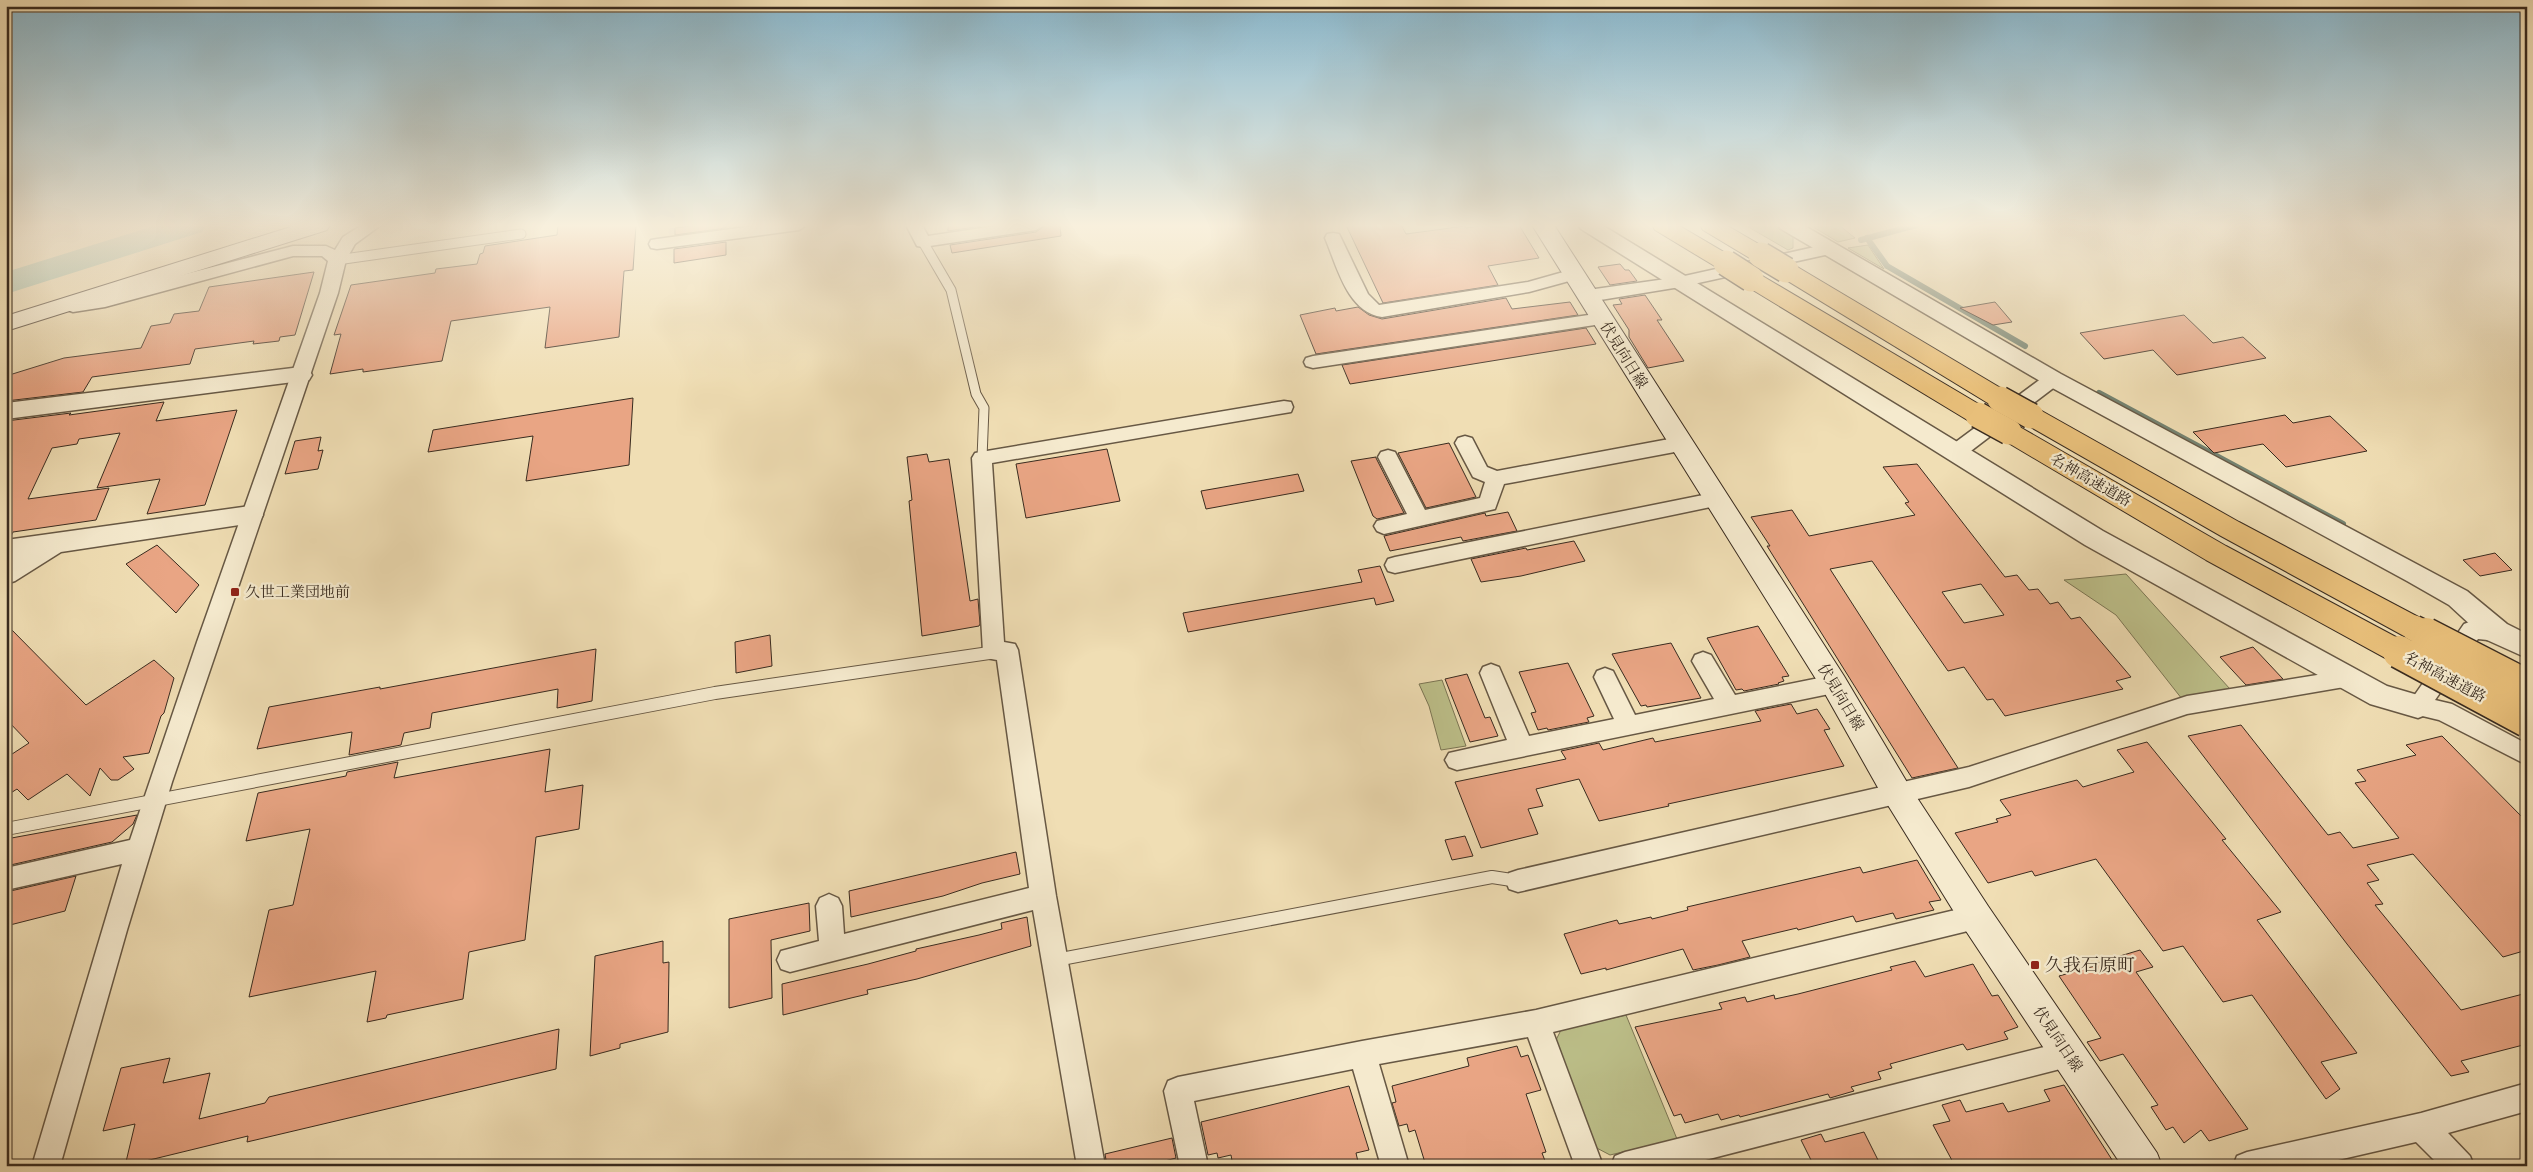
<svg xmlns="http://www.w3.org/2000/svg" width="2533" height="1172" font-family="'Sorts Mill Goudy','Noto Serif JP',serif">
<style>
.green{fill:#bdc08a;stroke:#7b7654}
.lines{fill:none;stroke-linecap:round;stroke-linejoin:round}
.stream{stroke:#748371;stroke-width:6}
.river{fill:#9bbda8;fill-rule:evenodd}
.building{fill:#e9a584;stroke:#392b1f;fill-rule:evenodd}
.service-far1-casing{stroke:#675844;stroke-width:11}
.service-casing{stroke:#675844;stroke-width:14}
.minor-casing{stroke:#675844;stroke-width:3}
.tertiary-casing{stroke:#675844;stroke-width:3}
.secondary-casing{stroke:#392b1f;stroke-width:2}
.motorway-casing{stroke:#392b1f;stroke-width:2}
.service-far1{stroke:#f5eace;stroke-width:9}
.service{stroke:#f5eace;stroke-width:12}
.minor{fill:#f5eace;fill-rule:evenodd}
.tertiary{fill:#f5eace;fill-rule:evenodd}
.secondary{fill:#f5eace;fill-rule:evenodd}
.motorway{fill:#e8bf7a;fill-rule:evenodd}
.motorway-bridge-far1-casing{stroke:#392b1f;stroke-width:28;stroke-linecap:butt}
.motorway-bridge-casing{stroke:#392b1f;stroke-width:35;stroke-linecap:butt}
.motorway-bridge-far1{stroke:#e8bf7a;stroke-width:25}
.motorway-bridge{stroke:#e8bf7a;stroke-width:32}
.poi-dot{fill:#8f2418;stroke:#f5eace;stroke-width:2}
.labels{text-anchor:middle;stroke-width:4.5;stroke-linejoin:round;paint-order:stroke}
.street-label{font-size:15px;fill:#392b1f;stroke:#f5eace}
.poi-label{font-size:15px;fill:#392b1f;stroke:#f5eace;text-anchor:start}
.near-poi-label{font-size:18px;fill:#392b1f;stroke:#f5eace;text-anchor:start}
</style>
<rect width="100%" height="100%" fill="#f0deb4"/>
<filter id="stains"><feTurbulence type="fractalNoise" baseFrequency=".004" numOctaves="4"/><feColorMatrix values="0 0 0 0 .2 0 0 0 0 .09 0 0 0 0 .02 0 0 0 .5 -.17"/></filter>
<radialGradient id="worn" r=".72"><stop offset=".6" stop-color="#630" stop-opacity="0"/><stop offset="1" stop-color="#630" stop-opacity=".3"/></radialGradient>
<!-- green -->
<g class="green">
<path d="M1745,225H1775L1793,236V248L1788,250Z"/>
<path d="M1810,225H1839L1855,238L1838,242Z"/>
<path d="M1868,245L1884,269L1848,248Z"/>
<path d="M2126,574L2230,689L2182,699L2116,615L2064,580Z"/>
<path d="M1442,680L1466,746L1441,750L1429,706L1419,684Z"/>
<path d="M1626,1015L1677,1139L1610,1155L1593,1146L1554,1044L1561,1030Z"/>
</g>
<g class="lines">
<!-- stream -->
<g class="stream">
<path d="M1867,238L1887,266L2025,346"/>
<path d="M1861,240L1916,225"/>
<path d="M2099,393L2343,524"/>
</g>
<!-- river -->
<path class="river" d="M157,225H207L202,232L6,294V272Z"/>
</g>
<!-- building -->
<g class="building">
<path d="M558,225H636L633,270L624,271L619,337L545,348L550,307L451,321L442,361L363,372V369L330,374L341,334L334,335L351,285L435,273L436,269L477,264L480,254L483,253L485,246L557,235Z"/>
<path d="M699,225H726V228L675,235V228Z"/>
<path d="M948,225H989L948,231Z"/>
<path d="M1046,225H1060L1061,236L952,253L950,245L1036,232Z"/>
<path d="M1346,225H1401L1406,234L1465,226L1466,228L1488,225H1519L1539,258L1488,266L1498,285L1383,303Z"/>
<path d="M726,242V255L674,263V249Z"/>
<path d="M1620,264L1625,270H1629L1637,281L1610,285L1598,267Z"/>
<path d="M314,272L295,335L280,337L279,341L253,344L254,341L195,349L190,364L92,377L83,392L6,401V376L64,358L141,348L151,326L170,323L174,314L199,311L209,287Z"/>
<path d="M1645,295L1662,320H1657L1684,361L1648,368L1629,337V330L1613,305L1622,304L1619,299Z"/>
<path d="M1506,298L1512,309L1570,302L1578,315L1316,354L1300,315L1335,308L1336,311L1358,307L1369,315L1382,319Z"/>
<path d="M1995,302L2012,322L1993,325L1960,308Z"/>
<path d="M2184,315L2213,343L2243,337L2266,358L2177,375L2153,350L2104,359L2080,333Z"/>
<path d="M1586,328L1596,344L1350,384L1342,365Z"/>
<path d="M633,398L629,465L526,481L533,436L428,452L433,430Z"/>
<path d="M164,402L156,421L237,410L205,505L147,514L160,479L97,488L120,433L79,439L77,444L52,448L28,499L109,488L96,520L13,532L10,538H6V421L71,413L69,415Z"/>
<path d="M2285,415L2293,423L2330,416L2367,451L2286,467L2263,444L2214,453L2193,432Z"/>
<path d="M321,437L318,451L323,450L318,469L285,474L295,441Z"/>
<path d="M1449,443L1476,497L1426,508L1398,453Z"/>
<path d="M1107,449L1120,501L1026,518L1016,464Z"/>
<path d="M927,454L929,462L949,459L970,601L978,599L980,624L979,626L922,636L909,501L912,500L907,457Z"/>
<path d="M1376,457V458L1404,513L1377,519L1373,516L1351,461Z"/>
<path d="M1917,464L2005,577L2017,575L2029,590L2038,589L2050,604L2058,602L2071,619L2080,617L2131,677L2116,681L2123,689L2005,716L1993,699L1987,700L1964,667L1948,671L1872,561L1830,569L1958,768L1912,778L1767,546H1770L1751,517L1792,510L1809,536L1915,515L1905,503L1909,502L1883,467ZM1981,584L2004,615L1964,623L1942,592Z"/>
<path d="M1298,474L1304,491L1206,509L1201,491Z"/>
<path d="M1508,512L1517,531L1463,541L1461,537L1390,551L1384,536L1485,513L1486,516Z"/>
<path d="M1574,541L1585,561L1521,576L1481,582L1471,559L1526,548L1527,550Z"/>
<path d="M157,545L199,585L176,613L126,564Z"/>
<path d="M2495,553L2512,570L2480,576L2463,560Z"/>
<path d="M1380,566L1394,601L1376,605L1374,598L1188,632L1183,613L1362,582L1358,570Z"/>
<path d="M6,624L86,705L154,660L174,678L164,713L161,716L149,753L123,757L134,769L118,780H111L100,768L90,796L67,774L28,800L17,789L6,796V758L29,743L6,719Z"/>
<path d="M1758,626L1789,676L1782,677L1784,681L1778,683L1779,684L1744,691L1742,689L1736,690L1707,638Z"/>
<path d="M770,635L772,666L736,673L735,642Z"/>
<path d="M1671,643L1701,698L1647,707L1646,705L1641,706L1612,654Z"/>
<path d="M2253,647L2283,679L2246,685L2220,657Z"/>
<path d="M596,649L592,701L557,708L558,689L432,713L430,728L404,733L401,745L349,755L352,732L257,749L269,707L380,687V689Z"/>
<path d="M1568,663L1594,716L1587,718L1589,722L1548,730L1547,728L1538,730L1531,713L1536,712L1519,672Z"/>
<path d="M1467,674L1485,718L1490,717L1498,736L1470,742L1445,679Z"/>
<path d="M1791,704L1797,714L1817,709L1830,729L1824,730L1844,766L1668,804L1669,806L1599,821L1579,779L1536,789L1543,806L1528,809L1538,834L1481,848L1455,782L1566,759L1561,751L1599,743L1603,750L1653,738L1655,742L1761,721L1755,711Z"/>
<path d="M2241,725L2328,835L2340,832L2353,848L2399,838L2355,783L2366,781L2357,770L2416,755L2406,745L2442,736L2527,822V950L2503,957L2413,854L2367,865L2379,880L2367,883L2383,904L2375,905L2461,1010L2527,993V1044L2461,1061L2469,1072L2451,1076L2347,944L2188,736Z"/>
<path d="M2147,742L2226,839L2222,840L2281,912L2257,920L2357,1053L2321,1062L2340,1089L2326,1099L2252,995L2223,1002L2183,946L2163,951L2096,859L2035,876L2032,871L1988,883L1955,833L1998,822L1996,819L2011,815L2000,800L2077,780L2083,787L2134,772L2117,750Z"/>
<path d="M550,749L545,792L583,785L579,829L536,837L525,940L469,952L463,999L387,1015L386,1018L367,1022L376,971L249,997L269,910L293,905L310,829L246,841L258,793L346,776L347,772L398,762L394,778Z"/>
<path d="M137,815L133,824L112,842L6,866V839Z"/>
<path d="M1465,836L1473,856L1452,860L1445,840Z"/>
<path d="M1016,852L1020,874L982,883L943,896L851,917L849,891Z"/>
<path d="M1917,860L1941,900L1929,902L1934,910L1896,919L1893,913L1856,922L1853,916L1798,930L1797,928L1742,941L1750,957L1718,965L1693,970L1683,949L1606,970V968L1581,974L1564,934L1617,920L1619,924L1651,917L1652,919L1688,910L1687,907L1860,867L1863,873Z"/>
<path d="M76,876L65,911L6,926V892Z"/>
<path d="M809,903L810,931L771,940L772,998L729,1008V919Z"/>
<path d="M1027,917L1031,946L917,979L867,990L868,994L851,998L783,1015L782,984L868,964L916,951V949L979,935L1002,929L1001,923Z"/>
<path d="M663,941V963L669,962L668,1032L620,1044V1048L590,1056L595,956Z"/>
<path d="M2140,950L2153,967L2136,972L2248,1129L2209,1141L2201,1130L2184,1143L2173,1127L2166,1130L2151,1107L2158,1105L2123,1054L2100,1061L2087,1042L2101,1038L2059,976L2098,965L2097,963Z"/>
<path d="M1915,961L1925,977L1973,964L1992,996L1998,995L2018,1027L2004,1032L2008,1039L1967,1050L1963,1044L1890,1064L1892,1068L1878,1072L1881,1079L1851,1087L1854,1091L1830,1098L1828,1094L1740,1117L1739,1115L1721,1120L1718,1114L1685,1123L1681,1114L1674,1116L1635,1027L1722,1009L1719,1003L1745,997L1747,1002L1774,995L1775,999L1798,994L1892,970L1890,967Z"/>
<path d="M559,1029L556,1069L247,1142L248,1136L125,1166L135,1124L103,1131L121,1068L170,1058L163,1083L210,1073L199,1119L265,1103L269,1097Z"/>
<path d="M1517,1046L1521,1057L1528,1055L1541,1090L1526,1094L1546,1152L1542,1153L1547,1166H1426L1415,1130L1409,1132L1407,1124L1399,1126L1392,1103L1396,1102L1392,1086L1469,1066L1467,1058Z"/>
<path d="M2064,1085L2116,1166H1955L1933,1125L1950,1121L1942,1105L1960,1100L1966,1112L2003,1103L2008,1112L2050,1101L2044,1090Z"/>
<path d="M1349,1086L1369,1150L1356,1153L1359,1166H1233L1231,1155L1218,1158L1217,1153L1208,1155L1201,1122Z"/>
<path d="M1864,1132L1881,1166H1814L1801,1140L1821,1134L1825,1142Z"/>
<path d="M1172,1138L1176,1158L1161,1162V1166H1107L1105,1154Z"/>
</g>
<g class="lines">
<!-- service-far1 casing -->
<g class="service-far1-casing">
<g id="service-far1">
<path d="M923,242L951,290L976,394L984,408L982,458"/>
<path d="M337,260L521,234"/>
</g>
</g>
<!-- service casing -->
<g class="service-casing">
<g id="service">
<path d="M6,829L715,693L996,652"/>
<path d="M1056,960L1492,877L1518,881"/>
</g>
</g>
<!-- minor casing -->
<g class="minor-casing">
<g id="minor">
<path d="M362,225H381L355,244L346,260L338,293L172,782L127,930L60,1166H32L122,864L6,890V868L130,840L197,642L320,293L328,261L322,256H293L105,307L73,312L67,310L64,306L67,302L105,295L293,246H326L335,250L343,237Z"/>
<path d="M761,225H807L799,230L657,249L651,248L649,244L651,240L657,239Z"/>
<path d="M906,225H922L928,236L1002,225H1044L1036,230L923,247L917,246Z"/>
<path d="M1333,233L1339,234L1341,238L1368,294L1379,305L1528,282L1574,269L1580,270L1583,274L1580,278L1529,292L1382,317C1347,312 1337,266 1325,238L1327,234Z"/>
<path d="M1828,244L1834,245L1836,249L1834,253L1680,287L1588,302L1582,300L1579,296L1582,292L1588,290L1680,277Z"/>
<path d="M1602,313L1608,315L1611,319L1608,323L1313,368L1306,366L1304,362L1306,358L1313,356Z"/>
<path d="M2053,373L2060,375L2062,379L2060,383L1963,457L1956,459L1949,457L1946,452L1949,447L2046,375Z"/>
<path d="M1284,401L1291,402L1293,407L1291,412L992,463L1004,642L1015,644L1018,650L1056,896L1105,1166H1077L1033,910L790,972L781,969L777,960L781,951L819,941L816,906L820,898L829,894L838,898L842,906L844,934L1029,888L997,660L986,658L983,652L972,458L975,453Z"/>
<path d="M1465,436L1472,438L1487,467L1497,471L1680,437L1687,439L1690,444L1687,449L1680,451L1504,484L1495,509L1384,534L1377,531L1374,526L1377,521L1407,514L1378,457L1381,452L1388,450L1395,452L1425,510L1480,498L1485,482L1473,477L1455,443L1458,438Z"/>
<path d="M1718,492L1725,494L1728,499L1725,504L1395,573L1388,571L1385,565L1388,559L1395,557Z"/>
<path d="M2472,621L2505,626L2508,632L2505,638L2497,641L2478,639L2435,700L2452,704L2527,744V765L2439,720L2410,713L2407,706L2464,624Z"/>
<path d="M1703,652L1711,655L1735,695L1834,675L1842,678L1845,684L1842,690L1834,693L1457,770L1449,767L1445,760L1449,753L1507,740L1480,673L1483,667L1491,664L1499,667L1529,736L1614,719L1594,677L1597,671L1605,668L1613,671L1635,715L1714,699L1692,661L1695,655Z"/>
<path d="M2348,670L2356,673L2359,679L2356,685L2187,714L1969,787L1518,892L1509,889L1506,881L1509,873L1518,870L1969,767L2187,696Z"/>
<path d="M1976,905L1985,909L1989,917L1985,925L1976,929L1553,1032L1603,1166H1575L1528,1037L1379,1064L1409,1166H1381L1353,1069L1194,1101L1208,1166H1180L1164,1091L1168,1081L1178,1077L1362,1041L1536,1010Z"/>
<path d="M2068,1041L2078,1045L2082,1054L2078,1063L2068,1067L1682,1166H1611L1615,1156L1625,1152Z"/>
<path d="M2527,1083V1111L2448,1133L2470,1156L2474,1166H2440L2416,1142L2312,1166H2233L2237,1156L2247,1152L2421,1113Z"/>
</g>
</g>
<!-- tertiary casing -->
<g class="tertiary-casing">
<g id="tertiary">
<path d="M1578,225H1602L2103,531L2387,686L2428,698L2432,706L2428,714L2418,718L2370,704L2085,545L1581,229Z"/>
<path d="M1778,225H1803L2061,374L2467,591L2507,624L2527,634V658L2487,640L2449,605L2407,581L2045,384L1781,229Z"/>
<path d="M301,367L309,370L312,375L309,380L6,419V403Z"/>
<path d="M250,506L259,508L263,515L259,522L61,552L15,581L6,584V561L11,559L6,560V540Z"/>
</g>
</g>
<!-- secondary casing -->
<g class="secondary-casing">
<g id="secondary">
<path d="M297,225H330L327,230L6,331V316Z"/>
<path d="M1532,225H1554L1844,676L1908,784L1988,906L2157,1153L2162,1166H2122L1964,928L1886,802L1824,692Z"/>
</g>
</g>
<!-- motorway casing -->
<g class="motorway-casing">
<g id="motorway">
<path d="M1652,225H1678L1734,258L1737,263L1734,268L1726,270L1718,268L1655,230Z"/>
<path d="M1700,225H1726L1769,250L1772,255L1769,260L1761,262L1753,260L1703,230Z"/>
<path d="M1786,263L1794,265L2009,393L2012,399L2009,405L2000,407L1991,405L1778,275L1775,270L1778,265Z"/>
<path d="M1751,272L1759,274L1987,409L1990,415L1987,421L1978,423L1969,421L1743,284L1740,279L1743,274Z"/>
<path d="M2031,407L2040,410L2239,522L2424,620L2428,628L2424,636L2414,639L2404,636L2221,536L2022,422L2019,416L2022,410Z"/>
<path d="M2009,423L2018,426L2226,546L2409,644L2413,652L2409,660L2399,663L2389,660L2206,560L2000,438L1997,432L2000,426Z"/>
</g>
</g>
<!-- service-far1 -->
<use href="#service-far1" class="service-far1"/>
<!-- service -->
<use href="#service" class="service"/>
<!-- minor -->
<use href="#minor" class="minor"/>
<!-- tertiary -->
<use href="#tertiary" class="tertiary"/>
<!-- secondary -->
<use href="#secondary" class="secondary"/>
<!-- motorway -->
<use href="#motorway" class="motorway"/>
<!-- motorway-bridge-far1 casing -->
<g class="motorway-bridge-far1-casing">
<g id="motorway-bridge-far1">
<path d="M1761,255L1786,270"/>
<path d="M1726,263L1751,279"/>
<path d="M2000,399L2031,416"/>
<path d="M1978,415L2009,432"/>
<path d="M2414,628L2428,635"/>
</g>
</g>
<!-- motorway-bridge casing -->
<g class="motorway-bridge-casing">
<g id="motorway-bridge">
<path d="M2426,634L2527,686"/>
<path d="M2399,652L2527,721"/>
</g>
</g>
<!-- motorway-bridge-far1 -->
<use href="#motorway-bridge-far1" class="motorway-bridge-far1"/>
<!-- motorway-bridge -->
<use href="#motorway-bridge" class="motorway-bridge"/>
</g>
<!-- sky -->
<linearGradient id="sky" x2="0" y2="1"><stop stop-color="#89b8ce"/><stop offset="0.58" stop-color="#f8f0dd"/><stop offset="1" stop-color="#f8f0dd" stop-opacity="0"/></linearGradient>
<rect width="2533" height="389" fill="url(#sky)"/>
<!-- markers -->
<g class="poi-dot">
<rect x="230" y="587" width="10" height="10" rx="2.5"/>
<rect x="2030" y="960" width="10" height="10" rx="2.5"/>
</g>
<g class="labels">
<!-- street labels -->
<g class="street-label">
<text transform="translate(1624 355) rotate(58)" y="5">伏見向日線</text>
<text transform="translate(2091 480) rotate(30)" y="5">名神高速道路</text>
<text transform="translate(2445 677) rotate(28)" y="5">名神高速道路</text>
<text transform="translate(1841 697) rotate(59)" y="5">伏見向日線</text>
<text transform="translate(2058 1039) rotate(56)" y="5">伏見向日線</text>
</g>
<!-- poi labels -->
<g class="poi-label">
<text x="245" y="597">久世工業団地前</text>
</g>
<!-- near-poi labels -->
<g class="near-poi-label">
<text x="2045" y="971">久我石原町</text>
</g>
</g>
<!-- margin -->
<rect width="2533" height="1172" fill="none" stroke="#f0deb4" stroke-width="25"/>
<rect x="8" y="8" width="2518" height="1157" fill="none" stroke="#392b1f" stroke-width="2.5"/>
<rect x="12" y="12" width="2508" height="1147" fill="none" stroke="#392b1f"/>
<rect width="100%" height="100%" filter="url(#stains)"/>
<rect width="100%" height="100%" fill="url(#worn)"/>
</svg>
